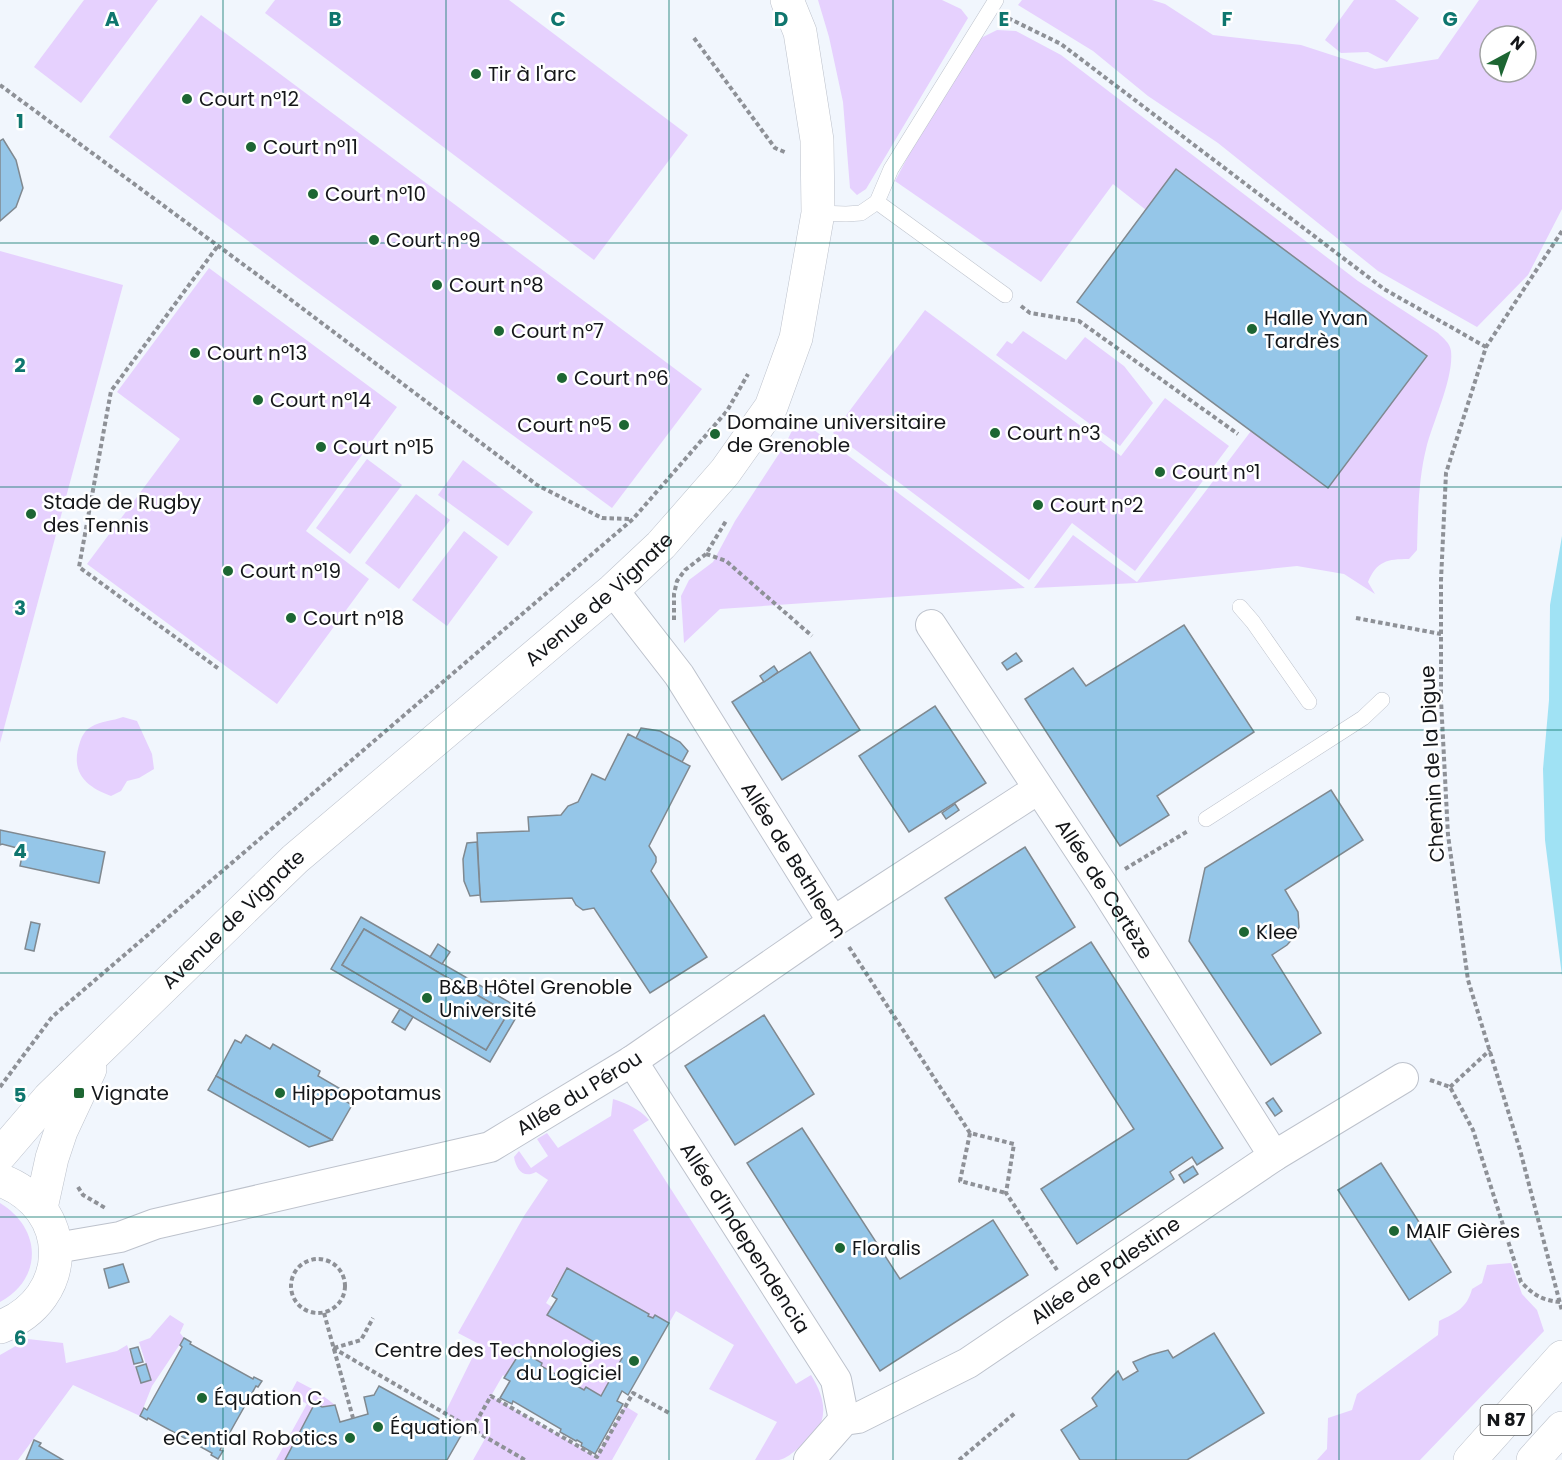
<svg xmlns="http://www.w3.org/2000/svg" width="1562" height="1460" font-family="Poppins,sans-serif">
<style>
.green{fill:#e6d1fe;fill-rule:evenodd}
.water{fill:#a0e2f4}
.building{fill:#95c6e8;stroke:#808990;stroke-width:1.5;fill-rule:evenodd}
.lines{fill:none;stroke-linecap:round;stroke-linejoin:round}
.service-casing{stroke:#bdc2cc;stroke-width:16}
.minor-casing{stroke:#bdc2cc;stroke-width:32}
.tertiary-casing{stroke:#bdc2cc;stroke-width:34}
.trunk-casing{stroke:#bdc2cc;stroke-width:34}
.path{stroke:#8e9197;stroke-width:4;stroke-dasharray:4.5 3;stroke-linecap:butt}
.service{stroke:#fff;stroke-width:15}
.minor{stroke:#fff;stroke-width:30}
.tertiary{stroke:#fff;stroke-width:33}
.trunk{stroke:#fff;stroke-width:33}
.grid{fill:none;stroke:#0f766e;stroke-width:1.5;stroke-opacity:0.55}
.poi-dot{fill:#1d6633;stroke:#fff;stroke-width:2}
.labels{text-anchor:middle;stroke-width:5;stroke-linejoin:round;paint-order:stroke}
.shield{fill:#fff;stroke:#5a5c5e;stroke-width:1.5}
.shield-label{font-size:18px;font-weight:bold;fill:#141619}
.poi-label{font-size:20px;fill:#141619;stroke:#fff;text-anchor:start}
.street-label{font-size:20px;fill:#141619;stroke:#fff}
.grid-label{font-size:20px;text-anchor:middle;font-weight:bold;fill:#0f766e;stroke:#fff;stroke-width:5;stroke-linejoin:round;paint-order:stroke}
</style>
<rect width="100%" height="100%" fill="#f1f6fd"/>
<!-- green -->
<g class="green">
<path d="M84,0H158L81,103L34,67Z"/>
<path d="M275,0H509L688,135L594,260L265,13Z"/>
<path d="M818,0H942L961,9L968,18L866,189L857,195L850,188L843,102L829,37Z"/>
<path d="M1022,0H1152L1165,4L1213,35L1301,45L1375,69L1438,59L1479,0H1562V209L1528,275L1477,327L1378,271L1218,143L1148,96L1093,51L1018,5ZM1490,36H1526V72H1490Z"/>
<path d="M1354,0H1395L1419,18L1387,62L1368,52L1341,53L1325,40Z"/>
<path d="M201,15L702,389L612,508L298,278L109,137Z"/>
<path d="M997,30L1016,31L1061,55L1358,281L1438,333C1443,338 1450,343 1451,351C1454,378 1433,421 1426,449C1418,482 1418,516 1417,550L1409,559C1387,559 1377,561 1368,582L1375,594L1344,574L1297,566L1137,583L1034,588L1073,535L1137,582L1251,431L1328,488L1331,484L1270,438L1146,210L1113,184L1041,282L895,181L923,128L981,38Z"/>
<path d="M0,251L123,285L0,743Z"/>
<path d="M209,268L397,407L306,531L369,579L277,704L87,564L180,439L117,392Z"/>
<path d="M925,310L1121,456L1165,398L1229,446L1135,571L1072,523L1029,580L833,433Z"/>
<path d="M1023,331L1066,360L1085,337L1124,366L1153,403L1120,446L996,355L1007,341L1012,344Z"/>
<path d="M798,418L1025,588L720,609L684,643L681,596L689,580L713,562L735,521L786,443Z"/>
<path d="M367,459L402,485L350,554L316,528Z"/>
<path d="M463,460L533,512L508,546L438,495Z"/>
<path d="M416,494L450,520L399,589L365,563Z"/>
<path d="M464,531L498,557L447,626L412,600Z"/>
<path d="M123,717L137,721L152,754L154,769L139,778L127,781L121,791L111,796C84,786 70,771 80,742C82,736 85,730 91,727C100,721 113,721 123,717Z"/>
<path d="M613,1099C628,1104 638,1108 649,1120L633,1130L796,1384L811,1375C829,1404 829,1427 799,1448C793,1452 786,1459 779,1460C771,1460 763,1460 755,1460L777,1422L709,1389L734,1345L676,1311L669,1323L655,1315L653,1318L648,1316V1314L567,1268L546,1303L552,1307L548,1315L622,1358L601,1396L586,1388L584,1390L541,1366L542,1363L521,1351L505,1377L503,1375L491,1396L596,1457L625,1406L638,1414L612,1460H473L486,1437L445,1413L479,1344L458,1333L524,1216L548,1180L536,1172C523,1179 516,1169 514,1157L519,1151L531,1168L548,1156L537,1139L547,1133L558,1148L611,1116Z"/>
<path d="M0,1203C41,1228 44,1278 0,1302Z"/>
<path d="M1511,1263L1522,1294L1537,1310L1544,1331L1420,1460H1317L1327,1449L1328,1418L1352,1410L1357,1394L1438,1335L1439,1321C1456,1313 1467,1308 1472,1289L1482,1283L1487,1265Z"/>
<path d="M170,1315L184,1324L180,1333L184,1338L152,1386L140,1416L73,1385L18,1460H0V1355L28,1339L63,1343L66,1363L117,1351L127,1345L141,1383L151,1380L139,1342L150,1338Z"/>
<path d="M297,1381L318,1392L335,1405L322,1407L315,1404L285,1460H276L307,1404L290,1394Z"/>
</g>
<!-- water -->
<path class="water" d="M1562,536V976L1545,840L1543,769L1549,700L1550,605Z"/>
<!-- building -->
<g class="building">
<path d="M3,139L16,160L23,188L16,207L0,221V141Z"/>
<path d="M1176,169L1427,356L1328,488L1077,302Z"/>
<path d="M1184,625L1254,732L1157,796L1169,815L1120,846L1025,699L1073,668L1086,686Z"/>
<path d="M810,652L860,730L782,780L732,702Z"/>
<path d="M1016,653L1022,661L1007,670L1002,663Z"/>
<path d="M774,666L778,672L764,682L760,676Z"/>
<path d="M935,706L986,783L909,832L859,756Z"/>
<path d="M641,728L660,731L680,742L688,751L682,762L636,738Z"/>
<path d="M628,734L690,766L649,846L656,857V862L651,871L707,957L650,993L594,908L583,910L576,905L572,898L481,902L480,895L477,833L529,831L528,817L561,815L568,806L578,802L592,774L605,780Z"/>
<path d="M1331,790L1363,840L1285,890L1298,912L1299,927L1295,936L1287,945L1272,955L1321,1033L1271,1065L1189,941L1205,868Z"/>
<path d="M955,804L959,810L946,819L942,813Z"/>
<path d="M0,830L105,852L99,883L20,866L22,856L17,848L2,844L0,845Z"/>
<path d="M477,842L480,895L470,896L464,881L463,859L467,843Z"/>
<path d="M1025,847L1075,927L995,978L945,898Z"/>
<path d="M361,917L521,1009L490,1062L331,969ZM364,929L508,1013L486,1050L342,965Z"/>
<path d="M31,922L40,924L34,951L25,949Z"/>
<path d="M364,929L508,1013L486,1050L342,965Z"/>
<path d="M1091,942L1223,1148L1197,1165L1192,1157L1170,1172L1174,1179L1077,1244L1041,1189L1134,1129L1036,977Z"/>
<path d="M438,944L450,952L442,964L430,957Z"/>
<path d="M400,1009L413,1017L405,1030L392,1022Z"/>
<path d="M764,1015L814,1094L735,1145L685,1066Z"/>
<path d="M246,1035L270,1049L273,1044L320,1071L318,1076L351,1095L347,1102L352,1105L332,1140L216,1076L235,1040L241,1043Z"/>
<path d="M216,1076L332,1140L309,1147L208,1090Z"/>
<path d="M1273,1098L1282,1111L1275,1116L1266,1103Z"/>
<path d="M802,1128L900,1279L993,1220L1028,1275L880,1371L747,1163Z"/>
<path d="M1381,1163L1451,1272L1409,1300L1338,1190Z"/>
<path d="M1193,1166L1198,1174L1184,1183L1179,1175Z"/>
<path d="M123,1264L129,1282L109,1288L104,1269Z"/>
<path d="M567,1268L649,1314L648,1316L653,1318L655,1315L669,1323L628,1395L622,1391L617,1401L623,1404L595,1454L581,1446L582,1443L577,1440L576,1441L560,1432L561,1429L513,1401L512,1404L500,1398L510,1381L504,1378L521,1351L542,1363L541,1366L584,1390L586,1387L601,1396L622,1358L547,1315L557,1299L552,1296Z"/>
<path d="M1214,1333L1264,1413L1187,1460H1080L1061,1430L1097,1406L1092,1398L1109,1380L1118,1371L1123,1380L1138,1371L1133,1362L1150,1355L1168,1350L1173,1358Z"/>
<path d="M184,1338L191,1342L190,1344L253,1379L254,1377L262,1381L258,1387L256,1386L220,1450L223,1451L218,1459L211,1455L212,1453L148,1418L147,1420L140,1416L144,1408L147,1410L182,1347L180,1345Z"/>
<path d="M138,1347L143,1362L134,1364L130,1349Z"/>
<path d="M146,1364L151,1380L141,1383L136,1367Z"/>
<path d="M379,1386L463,1432L447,1460H285L315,1403L322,1407L335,1405L340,1422L368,1414L364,1397L374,1395Z"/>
<path d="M34,1440L41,1443L39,1446L63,1460H26Z"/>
</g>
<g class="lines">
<!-- service casing -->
<g class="service-casing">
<g id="service">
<path d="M877,202L1005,295"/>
<path d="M818,213L846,214L861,213L877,202L891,169L996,0"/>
<path d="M1240,607L1253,622L1309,702"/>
<path d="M1206,819L1363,718L1382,700"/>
</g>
</g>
<!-- minor casing -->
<g class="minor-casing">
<g id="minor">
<path d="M613,590L679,675L833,922"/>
<path id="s1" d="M931,625L1102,884L1274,1156"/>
<path id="s2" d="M632,1061L836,1380L844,1420"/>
<path id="s3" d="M56,1248L120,1237L155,1224L490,1147L632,1061L833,922L1038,789"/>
<path id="s4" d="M809,1460L844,1420L858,1418L968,1363L1274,1156L1403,1078"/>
</g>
</g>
<!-- tertiary casing -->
<g class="tertiary-casing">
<g id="tertiary">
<path id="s5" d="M0,1155L49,1098L295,859L613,590L661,545L725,472L771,407L796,338L818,213L817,140L800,32L787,0"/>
<path d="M0,1180C74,1207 74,1299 0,1327"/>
<path d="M41,1208L52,1158L61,1131L90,1069"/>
</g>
</g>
<!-- trunk casing -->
<g class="trunk-casing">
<g id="trunk">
<path d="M1470,1460L1562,1357"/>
<path d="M1533,1460L1562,1428"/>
</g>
</g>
<!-- path -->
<g class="path">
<path d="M1008,18L1061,44L1384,289L1486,347"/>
<path d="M694,38L775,148L787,153"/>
<path d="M0,85L282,293L537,485L602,518L632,519"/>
<path d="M1562,231L1486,347L1446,473L1441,580V700L1448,835L1468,980L1520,1150L1562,1311"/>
<path d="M217,247L111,391L79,567L219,669"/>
<path d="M1021,306L1030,313L1079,321L1238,434"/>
<path d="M706,554L726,561L812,636"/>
<path d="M1356,618L1441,634"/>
<path d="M674,620V594L677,581L685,570L706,554L726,521"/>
<path d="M1125,869L1188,831"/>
<path d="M849,947L970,1133L1014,1144L1006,1193L1057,1270"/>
<path d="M1430,1080L1450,1087L1473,1130L1521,1282C1534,1295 1541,1300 1560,1302"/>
<path d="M0,1087L52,1017L633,519L727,411L748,374"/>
<path d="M1450,1087L1490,1050"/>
<path d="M970,1133L960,1181L1006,1193"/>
<path d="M78,1187L83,1195L107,1209"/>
<circle cx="318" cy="1286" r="27"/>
<path d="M324,1313L353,1418"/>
<path d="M333,1348L525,1460"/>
<path d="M334,1348L361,1340L373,1318"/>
<path d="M472,1429L491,1396L597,1457L633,1393L669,1413"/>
<path d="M959,1460L1015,1413"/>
</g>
<!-- service -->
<use href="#service" class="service"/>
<!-- minor -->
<use href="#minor" class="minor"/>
<!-- tertiary -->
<use href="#tertiary" class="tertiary"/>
<!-- trunk -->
<use href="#trunk" class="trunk"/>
</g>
<!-- grid -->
<path class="grid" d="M223,0V1460M446,0V1460M669,0V1460M893,0V1460M1116,0V1460M1339,0V1460M0,243H1562M0,487H1562M0,730H1562M0,973H1562M0,1217H1562"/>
<!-- markers -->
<g class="poi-dot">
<circle cx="476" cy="74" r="6"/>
<circle cx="187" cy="99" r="6"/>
<circle cx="251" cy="147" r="6"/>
<circle cx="313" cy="194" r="6"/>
<circle cx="374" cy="240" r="6"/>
<circle cx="437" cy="285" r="6"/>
<circle cx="1252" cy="329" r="6"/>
<circle cx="499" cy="331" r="6"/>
<circle cx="195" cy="353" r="6"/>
<circle cx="562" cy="378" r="6"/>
<circle cx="258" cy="400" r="6"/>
<circle cx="624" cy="425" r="6"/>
<circle cx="995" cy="433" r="6"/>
<circle cx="715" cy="434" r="6"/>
<circle cx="321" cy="447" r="6"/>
<circle cx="1160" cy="472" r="6"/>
<circle cx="1038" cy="505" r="6"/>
<circle cx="31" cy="514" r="6"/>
<circle cx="228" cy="571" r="6"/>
<circle cx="291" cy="618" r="6"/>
<circle cx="1244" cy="932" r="6"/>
<circle cx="427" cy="998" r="6"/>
<rect x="73" y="1087" width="12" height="12" rx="3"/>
<circle cx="280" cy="1093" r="6"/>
<circle cx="1394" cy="1231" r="6"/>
<circle cx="840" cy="1248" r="6"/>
<circle cx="634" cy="1361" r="6"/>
<circle cx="202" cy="1398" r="6"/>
<circle cx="378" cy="1427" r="6"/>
<circle cx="350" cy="1438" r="6"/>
</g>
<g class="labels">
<!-- shield labels -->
<rect class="shield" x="1480.5" y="1405" width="51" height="30" rx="4.5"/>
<g class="shield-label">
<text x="1506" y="1426">N 87</text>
</g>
<!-- poi labels -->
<g class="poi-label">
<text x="488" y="81">Tir à l'arc</text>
<text x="199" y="106">Court n°12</text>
<text x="263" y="154">Court n°11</text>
<text x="325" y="201">Court n°10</text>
<text x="386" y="247">Court n°9</text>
<text x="449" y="292">Court n°8</text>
<text x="1264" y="325">Halle Yvan<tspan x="1264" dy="23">Tardrès</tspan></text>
<text x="511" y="338">Court n°7</text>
<text x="207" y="360">Court n°13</text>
<text x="574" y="385">Court n°6</text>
<text x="270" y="407">Court n°14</text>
<text x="727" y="429">Domaine universitaire<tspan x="727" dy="23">de Grenoble</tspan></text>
<text x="612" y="432" text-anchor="end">Court n°5</text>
<text x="1007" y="440">Court n°3</text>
<text x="333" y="454">Court n°15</text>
<text x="1172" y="479">Court n°1</text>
<text x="43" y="509">Stade de Rugby<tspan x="43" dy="23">des Tennis</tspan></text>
<text x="1050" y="512">Court n°2</text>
<text x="240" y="578">Court n°19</text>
<text x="303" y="625">Court n°18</text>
<text x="1256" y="939">Klee</text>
<text x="439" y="994">B&amp;B Hôtel Grenoble<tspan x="439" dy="23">Université</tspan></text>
<text x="91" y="1100">Vignate</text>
<text x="292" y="1100">Hippopotamus</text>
<text x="1406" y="1238">MAIF Gières</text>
<text x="852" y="1255">Floralis</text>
<text x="622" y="1357" text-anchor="end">Centre des Technologies<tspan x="622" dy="23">du Logiciel</tspan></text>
<text x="214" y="1405">Équation C</text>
<text x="390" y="1434">Équation 1</text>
<text x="338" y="1445" text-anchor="end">eCential Robotics</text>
</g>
<!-- street labels -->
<g class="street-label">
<text dy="7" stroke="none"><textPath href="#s5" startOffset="818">Avenue de Vignate</textPath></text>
<text transform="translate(1432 764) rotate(-93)" y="7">Chemin de la Digue</text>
<text transform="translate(794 860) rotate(58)" y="7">Allée de Bethleem</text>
<text dy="7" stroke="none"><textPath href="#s1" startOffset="316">Allée de Certèze</textPath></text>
<text dy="7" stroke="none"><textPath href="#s5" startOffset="332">Avenue de Vignate</textPath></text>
<text dy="7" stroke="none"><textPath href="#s3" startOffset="550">Allée du Pérou</textPath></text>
<text dy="7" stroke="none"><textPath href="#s2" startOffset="210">Allée d'Independencia</textPath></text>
<text dy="7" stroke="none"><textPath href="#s4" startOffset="356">Allée de Palestine</textPath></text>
</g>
</g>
<g class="grid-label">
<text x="112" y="26">A</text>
<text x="335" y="26">B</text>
<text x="558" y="26">C</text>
<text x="781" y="26">D</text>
<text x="1004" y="26">E</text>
<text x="1227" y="26">F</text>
<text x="1450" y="26">G</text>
<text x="20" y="128">1</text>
<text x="20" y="372">2</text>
<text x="20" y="615">3</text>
<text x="20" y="858">4</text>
<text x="20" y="1102">5</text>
<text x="20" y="1345">6</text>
</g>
<!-- north arrow -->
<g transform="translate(1508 54) rotate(41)"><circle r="28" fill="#ffffff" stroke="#a1a2a3" stroke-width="1.5"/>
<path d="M0-4.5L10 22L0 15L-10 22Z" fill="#1d6633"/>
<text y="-9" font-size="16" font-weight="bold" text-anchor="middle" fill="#141619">N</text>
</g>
</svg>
